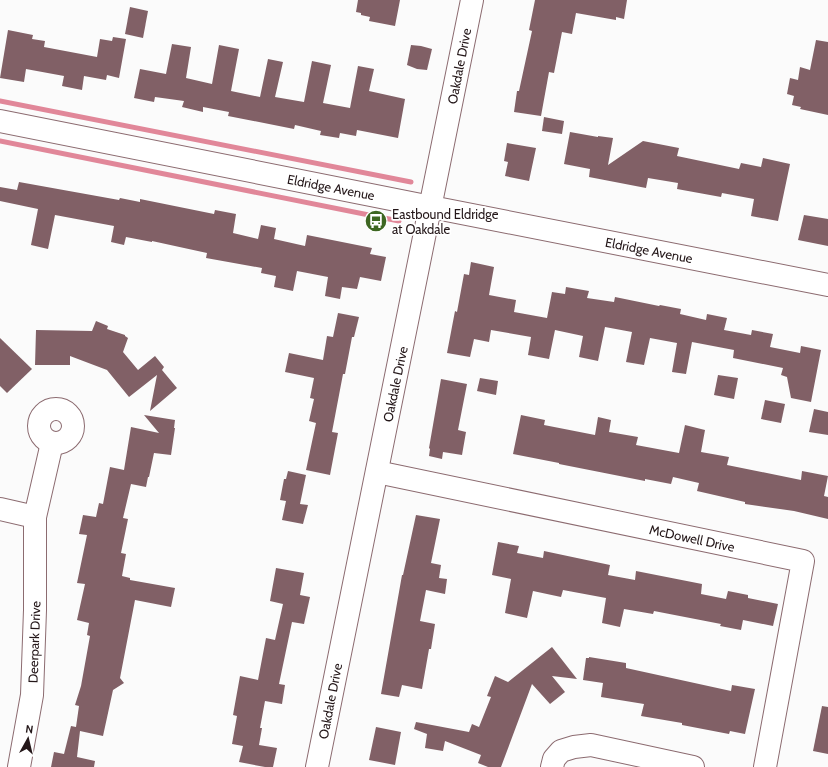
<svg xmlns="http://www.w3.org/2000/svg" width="828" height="767" font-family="Cabin,sans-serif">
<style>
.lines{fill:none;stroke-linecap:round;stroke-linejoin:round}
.stream{stroke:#e18799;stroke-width:5}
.building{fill:#816066}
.minor-casing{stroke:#8c6b70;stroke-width:24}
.minor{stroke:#fff;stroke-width:22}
.labels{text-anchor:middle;stroke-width:3.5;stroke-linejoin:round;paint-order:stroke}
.street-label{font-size:13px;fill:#241719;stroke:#fff}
.poi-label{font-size:13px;fill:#241719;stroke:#fff;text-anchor:start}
</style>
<rect width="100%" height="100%" fill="#fbfbfb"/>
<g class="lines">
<!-- stream -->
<g class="stream">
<path d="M0,101L411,182"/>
<path d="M0,141L399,221"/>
</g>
</g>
<!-- building -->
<g class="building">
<path d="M358,0H400L395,26L369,21L370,17L361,15V13L356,12Z"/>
<path d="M535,0H627L624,19L616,17V20L576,13L572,34L562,32L554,73L549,72L541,116L514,112L517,91H519L532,31L529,30Z"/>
<path d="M130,7L148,11L143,38L125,34Z"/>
<path d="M8,30L33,35L32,39L45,41L44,47L97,57L100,39L112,41L113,37L126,39L119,78L107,75L106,80L84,76L82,90L62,86L64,76L26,69L24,82L0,78Z"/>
<path d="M816,40L828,42V115L800,109L801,107L792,105L794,96L787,94L790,78L798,80L800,67L810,70Z"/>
<path d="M172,44L191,47L186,78L212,84L219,45L239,49L231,91L260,97L268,59L283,62L275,97L304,102L312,61L331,65L323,103L350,108L358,66L374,69L369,91L405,99L398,138L357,130L356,136L340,133L339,138L320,135L321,131L295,125L294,129L228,116L229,112L203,107V112L182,107L184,101L155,97L154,102L134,98L140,69L166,74Z"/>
<path d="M411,45L421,46L432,49L427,70L417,69L407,65Z"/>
<path d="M544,117L564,121L562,134L542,131Z"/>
<path d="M570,132L598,137V136L613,138L608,165L643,141L679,148L677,156L739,169L741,163L761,167L763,158L790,164L778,221L751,216L754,199L722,193L721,197L677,189L678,183L648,178L646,188L589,177L590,169L564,164Z"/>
<path d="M507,143L536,148L529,181L505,176L508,162L504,161Z"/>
<path d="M19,182L119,200L120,198L140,202V199L214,214L215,210L236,214L233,233L258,239L261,225L276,228L274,239L305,246L307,235L372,248L370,254L386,257L381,281L360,277L357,289L342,287L340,299L325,296L328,277L297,271L293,291L274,287L276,276L261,273L262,268L206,258L207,253L152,241V242L126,237L124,245L111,242L114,226L55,215L48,249L31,245L38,209L0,201V187L17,190Z"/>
<path d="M804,215L828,219V246L798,240Z"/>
<path d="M471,262L494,267L489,295L516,300L514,312L547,318L552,292L565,294L566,287L589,291L587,298L614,302L615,297L659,306L660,305L681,309L680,314L706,320L707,314L727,318L724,330L751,335L752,330L773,334L770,347L800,353L801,346L821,350L811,402L791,398L787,377L781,375L783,368L733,358L734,350L692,342L686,374L672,372L677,343L650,338L644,365L626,362L632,332L605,327L598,361L579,357L583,336L555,330L549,359L528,355L531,337L491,330L489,342L474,339L470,357L447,353L455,311L457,312L464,274L469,275Z"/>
<path d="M338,313L359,317L354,337H352L345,374H343L332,432L338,433L330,475L306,470L316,423L309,421L314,399L310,398L314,378L285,372L289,353L323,360L327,336L333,337Z"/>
<path d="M96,321L108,326L107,329L125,335V336L128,338L123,352L138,370L155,356L164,367L162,370L177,388L150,411L157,375L129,397L107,370L70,356V365H35L36,330L92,331Z"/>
<path d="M0,338L32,369L7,393L0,386Z"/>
<path d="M718,375L738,378L734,399L714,395Z"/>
<path d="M480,378L498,381L496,395L477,391Z"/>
<path d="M441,379L467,384L458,430L466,432L462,455L443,452L442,459L429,456L430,449L429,448Z"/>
<path d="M765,400L785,404L781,423L761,419Z"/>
<path d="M814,409L828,412V435L809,432Z"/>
<path d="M144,415L175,420L174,428H175L171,455L154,453L149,477H148L146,487L131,484L123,518L128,519L121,553L126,554L122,576L130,578V580L175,588L171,607L135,600L120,678L124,683L113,690L103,736L80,731L77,757L95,761L94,767H51L54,752L64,754L71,726L76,727L79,706L75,705L81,686L90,636L87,635L89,623L77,620L85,584L77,583L87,535L79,534L83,515L96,517L99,503L103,504L110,467L124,470L131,427L159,433Z"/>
<path d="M521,415L545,420L544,425L595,435L598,417L611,420L609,432L638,437L636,445L679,453L685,425L705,430L701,452L729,457L727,465L801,480L802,471L828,476L824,496L828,497V519L794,511L745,504V502L697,491L699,483L673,477L671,484L645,479V481L559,464V463L513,454Z"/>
<path d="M288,471L306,475L300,504L308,505L303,524L282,520L286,501L280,500L284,479H286Z"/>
<path d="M416,515L440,519L431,563L441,565L439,578L447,579L445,594L426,590L420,621L435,624L431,649H429L422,689L402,685L399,697L381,694L402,575H403Z"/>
<path d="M498,542L519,546L517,553L543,558L544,551L610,565L608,575L635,580L636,571L702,584L701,594L726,599L728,591L748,595V598L778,604L773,626L743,620L741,630L720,626L721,624L654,611L653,614L624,609L620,627L602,623L606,598L563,590L561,597L533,591L527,618L505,613L511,579L492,575Z"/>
<path d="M276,568L304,573L300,595L310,597L304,624L292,622L279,684L285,685L282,704L265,701L260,728H262L259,745L277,748L273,767H265L239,762L243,746L232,744L237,716L233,715L240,676L258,680L266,638L275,640L283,604L270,601Z"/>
<path d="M552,647L577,679L552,676L565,692L550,704L532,684L501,767H488L478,763L481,755L445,741L443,751L425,748L427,734L414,729L416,722L469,732L472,724L479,727L491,697L487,696L495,676L508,682Z"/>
<path d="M589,657L626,663V668L731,691L732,685L755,689L745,734L730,731L729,734L682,725V723L641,716L644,704L601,697L603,683L583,680L586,658H589Z"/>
<path d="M822,706L828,707V754L813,751Z"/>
<path d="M376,727L401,732L395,765L369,760Z"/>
</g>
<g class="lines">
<!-- minor casing -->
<g class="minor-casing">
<g id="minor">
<path d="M0,121L431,207L828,285"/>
<circle cx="56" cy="426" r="17"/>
<path d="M377,472L803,561L765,767"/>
<path d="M0,509L35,517"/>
<path d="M19,767L32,695L35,610V517L52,443"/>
<path d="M317,767L472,0"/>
<path d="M552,767L554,759L561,751L574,747L591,745L693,767"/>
</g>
</g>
<!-- minor -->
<use href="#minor" class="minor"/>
</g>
<!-- icons -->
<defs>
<g id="bus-disc" transform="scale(1.15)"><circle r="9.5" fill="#3d6621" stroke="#fff"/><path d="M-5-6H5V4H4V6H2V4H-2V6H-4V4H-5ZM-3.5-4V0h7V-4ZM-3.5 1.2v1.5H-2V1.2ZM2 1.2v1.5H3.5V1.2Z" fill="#fff"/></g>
</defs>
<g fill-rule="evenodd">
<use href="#bus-disc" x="376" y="221"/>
</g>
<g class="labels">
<!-- street labels -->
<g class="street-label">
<text transform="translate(459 66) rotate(-79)" y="5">Oakdale Drive</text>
<text transform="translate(331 187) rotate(11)" y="5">Eldridge Avenue</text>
<text transform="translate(649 250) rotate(11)" y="5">Eldridge Avenue</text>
<text transform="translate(395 384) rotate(-78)" y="5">Oakdale Drive</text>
<text transform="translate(692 538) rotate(12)" y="5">McDowell Drive</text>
<text transform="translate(34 642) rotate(-88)" y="5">Deerpark Drive</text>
<text transform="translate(330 701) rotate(-79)" y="5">Oakdale Drive</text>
</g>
<!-- poi labels -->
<g class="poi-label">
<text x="392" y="219">Eastbound Eldridge<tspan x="392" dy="15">at Oakdale</tspan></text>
</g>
</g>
<!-- north arrow -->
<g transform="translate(28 739) rotate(8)" stroke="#ffffff" stroke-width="3" paint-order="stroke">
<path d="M0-3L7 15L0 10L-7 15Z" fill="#241719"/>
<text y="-6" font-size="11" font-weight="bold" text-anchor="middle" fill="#241719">N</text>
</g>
</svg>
